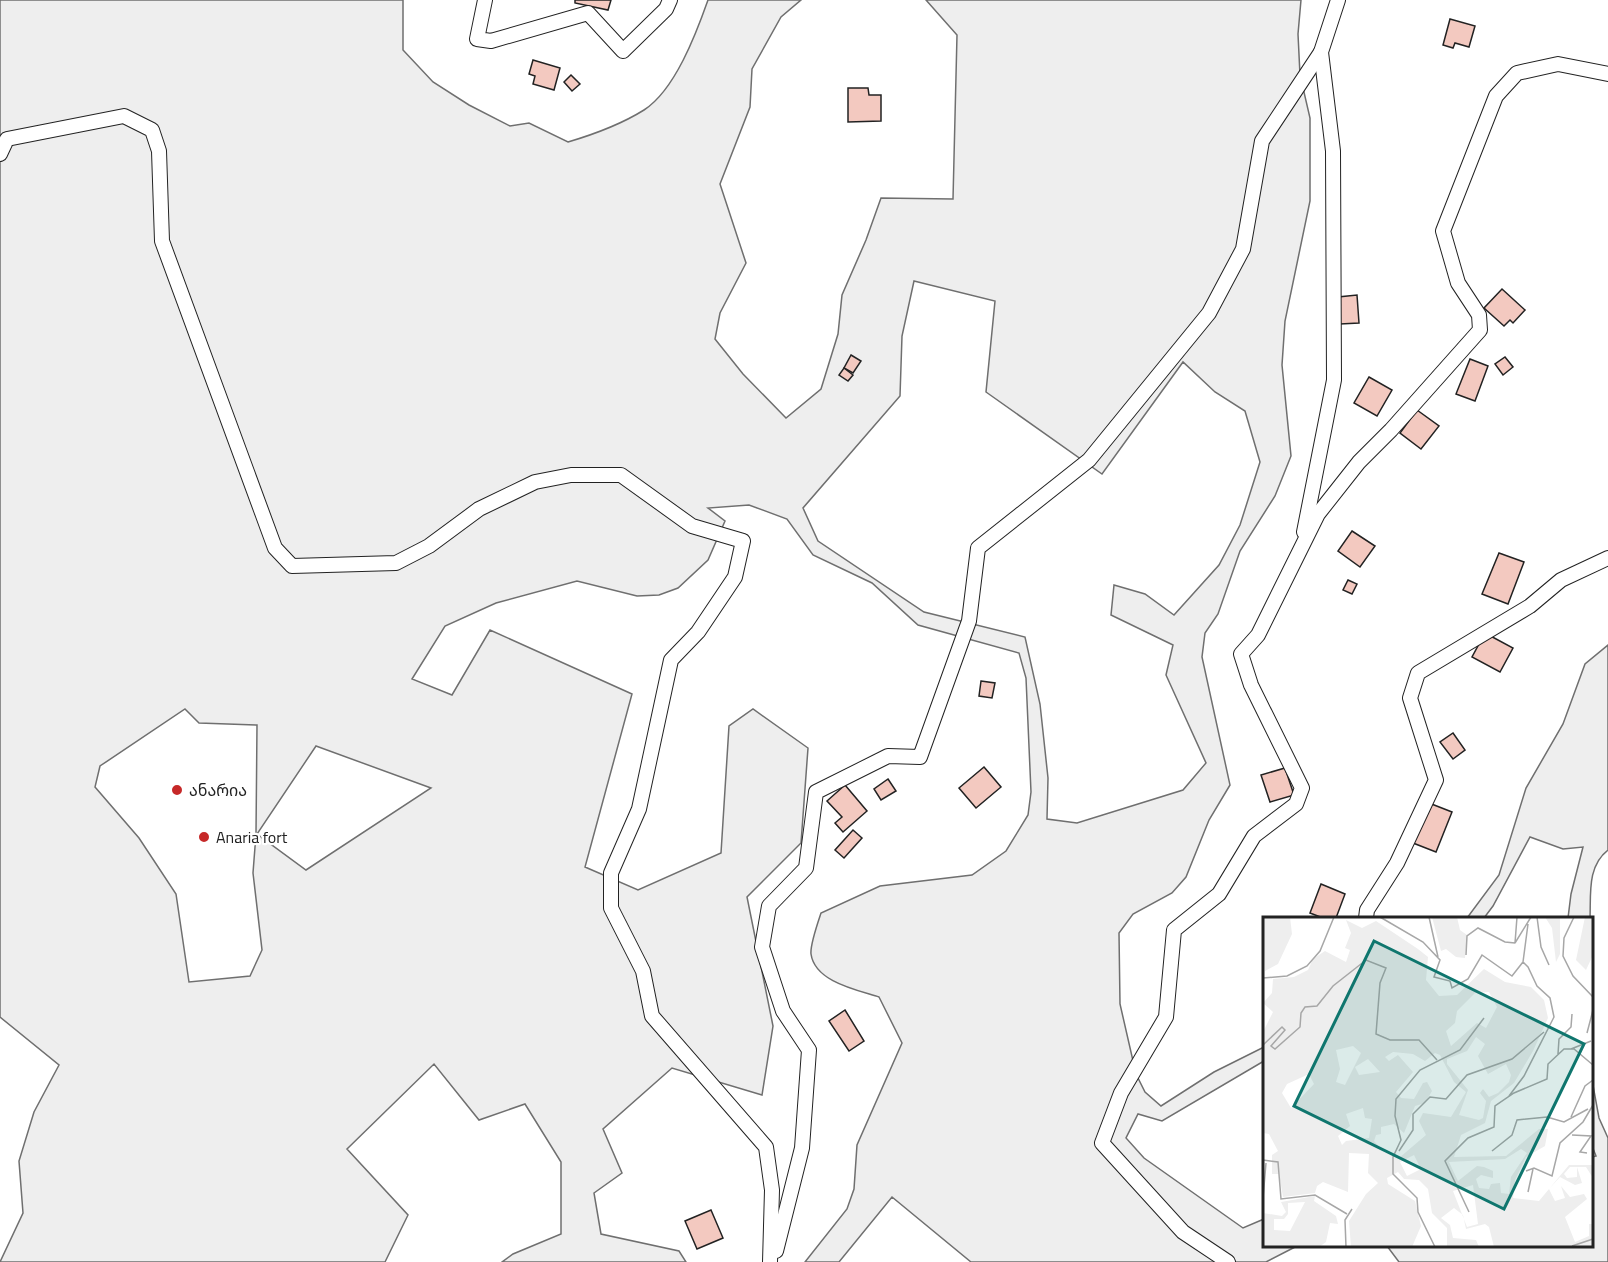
<svg xmlns="http://www.w3.org/2000/svg" width="1608" height="1262" font-family="'Titillium Web','Noto Sans Georgian',sans-serif">
<style>
.green{fill:#eee;stroke:#6f6f6f;stroke-width:1.5;fill-rule:evenodd}
.building{fill:#f3c9c0;stroke:#222;stroke-width:1.5}
.lines{fill:none;stroke-linecap:round;stroke-linejoin:round}
.minor-casing{stroke:#222;stroke-width:16}
.minor{stroke:#fff;stroke-width:14}
.poi-dot{fill:#c62828;stroke:#fff;stroke-width:2}
.labels{text-anchor:middle;stroke-width:4.5;stroke-linejoin:round;paint-order:stroke}
.poi-label{font-size:16px;fill:#222;stroke:#fff;text-anchor:start}
.inset-road{fill:none;stroke:#a7a7a7;stroke-width:1.5}
.view{fill:#0f766e;fill-opacity:0.15;stroke:#0f766e;stroke-width:3}
.inset-edge{fill:none;stroke:#222;stroke-width:3}
</style>
<rect width="100%" height="100%" fill="#fff"/>
<!-- green -->
<g class="green">
<path d="M0,0H403V50L433,82L469,105L510,126L529,123L568,142C595,134 620,125 644,110C675,90 696,34 708,0H801L781,17L752,69L750,107L720,184L746,263L720,313L715,339L743,374L786,418L821,389L838,334L842,295L866,240L881,198L953,199L957,35L926,0H1301L1298,34L1300,75L1310,118V201L1285,321L1282,365L1291,456L1275,496L1240,551L1218,614L1205,633L1202,657L1230,785L1209,820L1186,877L1172,893L1133,914L1119,933L1120,1004L1136,1074L1145,1092L1161,1106L1214,1072L1264,1047V1061L1162,1121L1138,1114L1126,1138L1144,1158L1243,1228L1264,1219V1246H1297L1266,1262H971L892,1197L839,1262H805L847,1209L854,1189L857,1145L902,1043L879,997C857,990 815,982 811,954C810,945 818,922 821,913L880,886L972,875L1006,851L1028,815L1031,792L1026,678L1019,653L918,625L872,583L813,555L787,519L749,505L708,508L725,521L708,560L678,588L659,595L637,596L577,581L496,603L445,626L412,679L452,695L490,630L632,694L585,867L638,890L721,853L729,726L753,709L808,748L801,843L747,897L773,1026L762,1095L672,1068L603,1129L622,1173L594,1193L601,1234L679,1251L686,1262H502L513,1254L561,1234V1162L525,1104L479,1120L434,1064L347,1149L408,1215L385,1262H0L23,1213L19,1161L34,1112L59,1065L0,1017ZM914,281L995,301L986,392L1102,474L1183,362L1215,392L1245,411L1260,462L1240,525L1219,565L1174,615L1145,594L1114,585L1111,615L1173,645L1166,675L1206,763L1183,790L1077,823L1047,819L1048,778L1040,704L1025,637L924,612L818,541L803,508L900,396L902,336ZM185,709L199,723L257,725L256,834L253,873L262,950L250,976L189,982L176,894L139,838L95,787L100,766ZM316,746L431,788L306,870L257,834Z"/>
<path d="M1608,645V850C1587,866 1591,894 1590,918H1568L1571,894L1583,847L1563,849L1530,837L1493,906L1484,918H1467L1499,875L1526,788L1563,724L1585,664Z"/>
<path d="M1592,1080L1599,1118L1608,1138V1262H1399L1387,1246H1592V1157L1596,1156L1592,1146Z"/>
</g>
<!-- building -->
<g class="building">
<path d="M575,0H611L608,10L575,3Z"/>
<path d="M1450,19L1475,26L1469,47L1455,43L1453,48L1443,45Z"/>
<path d="M533,60L560,68L554,90L533,84L535,76L529,74Z"/>
<path d="M571,75L580,84L572,91L564,82Z"/>
<path d="M848,88H868L869,95H881V121L848,122Z"/>
<path d="M1502,289L1525,310L1513,323L1510,320L1504,326L1484,308Z"/>
<path d="M1357,295L1359,323L1340,324L1338,297Z"/>
<path d="M851,355L861,361L853,373L844,368Z"/>
<path d="M1505,357L1513,367L1503,375L1495,364Z"/>
<path d="M1470,359L1488,366L1475,401L1456,394Z"/>
<path d="M844,368L853,375L848,381L839,375Z"/>
<path d="M1369,377L1392,390L1377,416L1354,403Z"/>
<path d="M1417,410L1439,426L1421,449L1400,433Z"/>
<path d="M1352,531L1375,546L1360,567L1338,551Z"/>
<path d="M1499,553L1524,562L1508,604L1482,594Z"/>
<path d="M1348,580L1357,584L1352,594L1343,590Z"/>
<path d="M1485,633L1513,648L1500,672L1472,657Z"/>
<path d="M981,681L995,683L992,698L979,696Z"/>
<path d="M1453,733L1465,750L1453,759L1440,742Z"/>
<path d="M984,767L1001,787L976,808L959,788Z"/>
<path d="M1285,768L1294,795L1270,802L1261,775Z"/>
<path d="M888,779L896,791L881,800L874,789Z"/>
<path d="M845,785L867,811L843,832L835,823L842,817L827,801Z"/>
<path d="M1429,803L1452,812L1436,852L1413,843Z"/>
<path d="M853,830L862,838L844,858L835,850Z"/>
<path d="M1321,884L1345,894L1336,918H1323L1310,913Z"/>
<path d="M845,1010L864,1041L849,1051L829,1021Z"/>
<path d="M711,1210L723,1238L697,1249L685,1221Z"/>
</g>
<g class="lines">
<!-- minor casing -->
<g class="minor-casing">
<g id="minor">
<path d="M485,0L477,39L491,41L588,13L623,51L666,9L670,0"/>
<path d="M0,154L7,139L124,116L152,130L159,151L162,241L275,548L292,566L396,563L429,546L479,509L535,482L571,475H621L692,526L743,541L735,577L698,632L671,660L639,809L611,873V908L643,971L652,1016L766,1147L772,1190L770,1262"/>
<path d="M1304,532L1334,380L1333,151L1321,52L1338,0"/>
<path d="M1366,918L1367,910L1397,863L1436,780L1410,698L1418,673L1530,606L1561,580L1608,558"/>
<path d="M776,1251L802,1148L809,1050L783,1011L762,947L769,906L806,868L816,792L888,756L920,757L969,621L978,548L1089,460L1209,313L1243,249L1262,141L1321,52"/>
<path d="M1228,1262L1183,1232L1102,1143L1121,1093L1166,1017L1174,930L1219,894L1254,836L1296,804L1302,788L1251,685L1241,654L1258,635L1318,514L1359,462L1391,430L1480,330L1479,315L1458,283L1443,231L1496,96L1517,73L1558,64L1608,74"/>
</g>
</g>
<!-- minor -->
<use href="#minor" class="minor"/>
</g>
<!-- markers -->
<g class="poi-dot">
<circle cx="177" cy="790" r="6"/>
<circle cx="204" cy="837" r="6"/>
</g>
<g class="labels">
<!-- poi labels -->
<g class="poi-label">
<text x="189" y="796">ანარია</text>
<text x="216" y="843">Anaria fort</text>
</g>
</g>
<!-- overview -->
<g transform="translate(1263 917)">
<rect width="330" height="330" fill="#fff"/>
<path d="M0,0H27L29,17L15,47L2,54ZM169,0H194L197,13L204,18L202,41L193,40L183,32L178,34ZM282,0H297V37L293,45L289,11ZM322,0H330V38L323,53L313,43ZM83,3L99,11L113,4L155,32L165,40L163,63L176,79L194,78L221,52L242,65L268,70L281,83L285,101L270,134L251,166L228,184L222,206L198,218L191,240L243,239L276,212H285L282,229L263,240L252,263L250,281L276,284L306,248H330V261L323,250H307L301,257L304,261L314,260V250L319,266L312,268L297,260L286,272L292,284L302,281L298,269L307,280L321,277L324,282L302,300L312,325L326,319V307H330V330H231L226,310L222,307L203,312L200,298L191,291L178,301L187,308L190,321L213,323L216,330H184V311L169,296L165,272L156,263L141,262L135,255L124,261L125,267L152,284L158,309L149,330H88L86,304L103,277L115,266L105,256L106,237L86,236L85,275L60,265L54,269L52,276L20,280L16,257H9V238L15,234L6,217L0,216V115L10,95L0,86L9,76L10,62L31,60L45,53L50,42L62,34L83,45L87,33L82,31L88,16ZM226,75L234,90L223,111L214,106L188,129L183,114L192,106L194,94L212,76ZM213,120L222,127L215,139L225,157L243,147L248,158L246,165L235,176L226,180L220,172L217,176L223,184L220,201L216,203L196,198L205,173L184,147V142L204,134ZM90,129L98,136L82,168L73,165L77,152L73,133ZM130,135L150,137L162,144L172,136L177,138L191,165L203,175L188,200L160,196L156,204L163,218L136,241L121,235L111,224L113,218L118,217V210L131,207L141,216L152,189L162,186L169,174L164,165L160,166L151,182L138,181L133,175L150,155L135,138L126,144L122,140ZM105,142L117,155L96,158L92,150ZM46,157L51,167L28,191L19,176L24,167ZM100,191L102,201L109,202L106,221L83,224L79,228L75,219L87,209L83,197ZM258,232L264,236L248,260L246,277L238,276L237,266L228,267L226,272L216,271L213,262L218,258L230,261V254L221,250L214,249L195,264L186,245L242,242ZM151,238L158,252L144,259L137,245ZM210,268L215,307L204,310L190,274ZM52,279L51,284L73,299L75,307L67,306L63,325L56,330H0V296L19,299L23,295L18,285ZM42,285L27,314L11,313V302H21L25,297V286Z" fill="#eee" fill-rule="evenodd"/>
<path class="inset-road" d="M117,0L160,25L177,43L171,60L187,64L189,71L205,62L219,38L249,59L260,45L265,50L274,69L287,81L291,100L261,159L246,179M166,0L175,40M274,0L278,30L286,48M311,0L301,21L300,39L310,59L330,80M252,26L268,0M252,26L254,0M203,38L204,19L215,11L242,25L252,26M260,45L265,7M0,61L24,59L44,49L57,34L71,0M324,116L330,93M0,128L19,110L22,113L8,129L12,132L37,110L38,96L42,90L54,89L70,69L103,43L123,51L117,66L113,117L127,123H156L174,143M308,132L328,124M295,137L296,122L308,110L309,97M308,200L322,169L330,163M309,218L328,219L317,235L324,236M136,234L150,213V197L167,180L183,182L204,158L249,142L281,115M229,234L249,218L254,203L284,200L301,205L325,192M0,243L15,245L18,282L52,278L84,297M263,254L271,251L289,259L297,226L320,205L330,188M265,275L270,252M0,281L3,246M206,295L182,244L205,221L231,210L232,189L251,176L284,162L285,147L301,132H311L330,148M309,329L330,322M83,330L82,303L89,292M172,330L155,295L154,281L130,257V240L138,223L132,199L133,182L157,153L197,133L221,101"/>
<path class="view" d="M111,24L321,127L241,292L31,189Z"/>
<rect width="330" height="330" class="inset-edge"/>
</g>
</svg>
